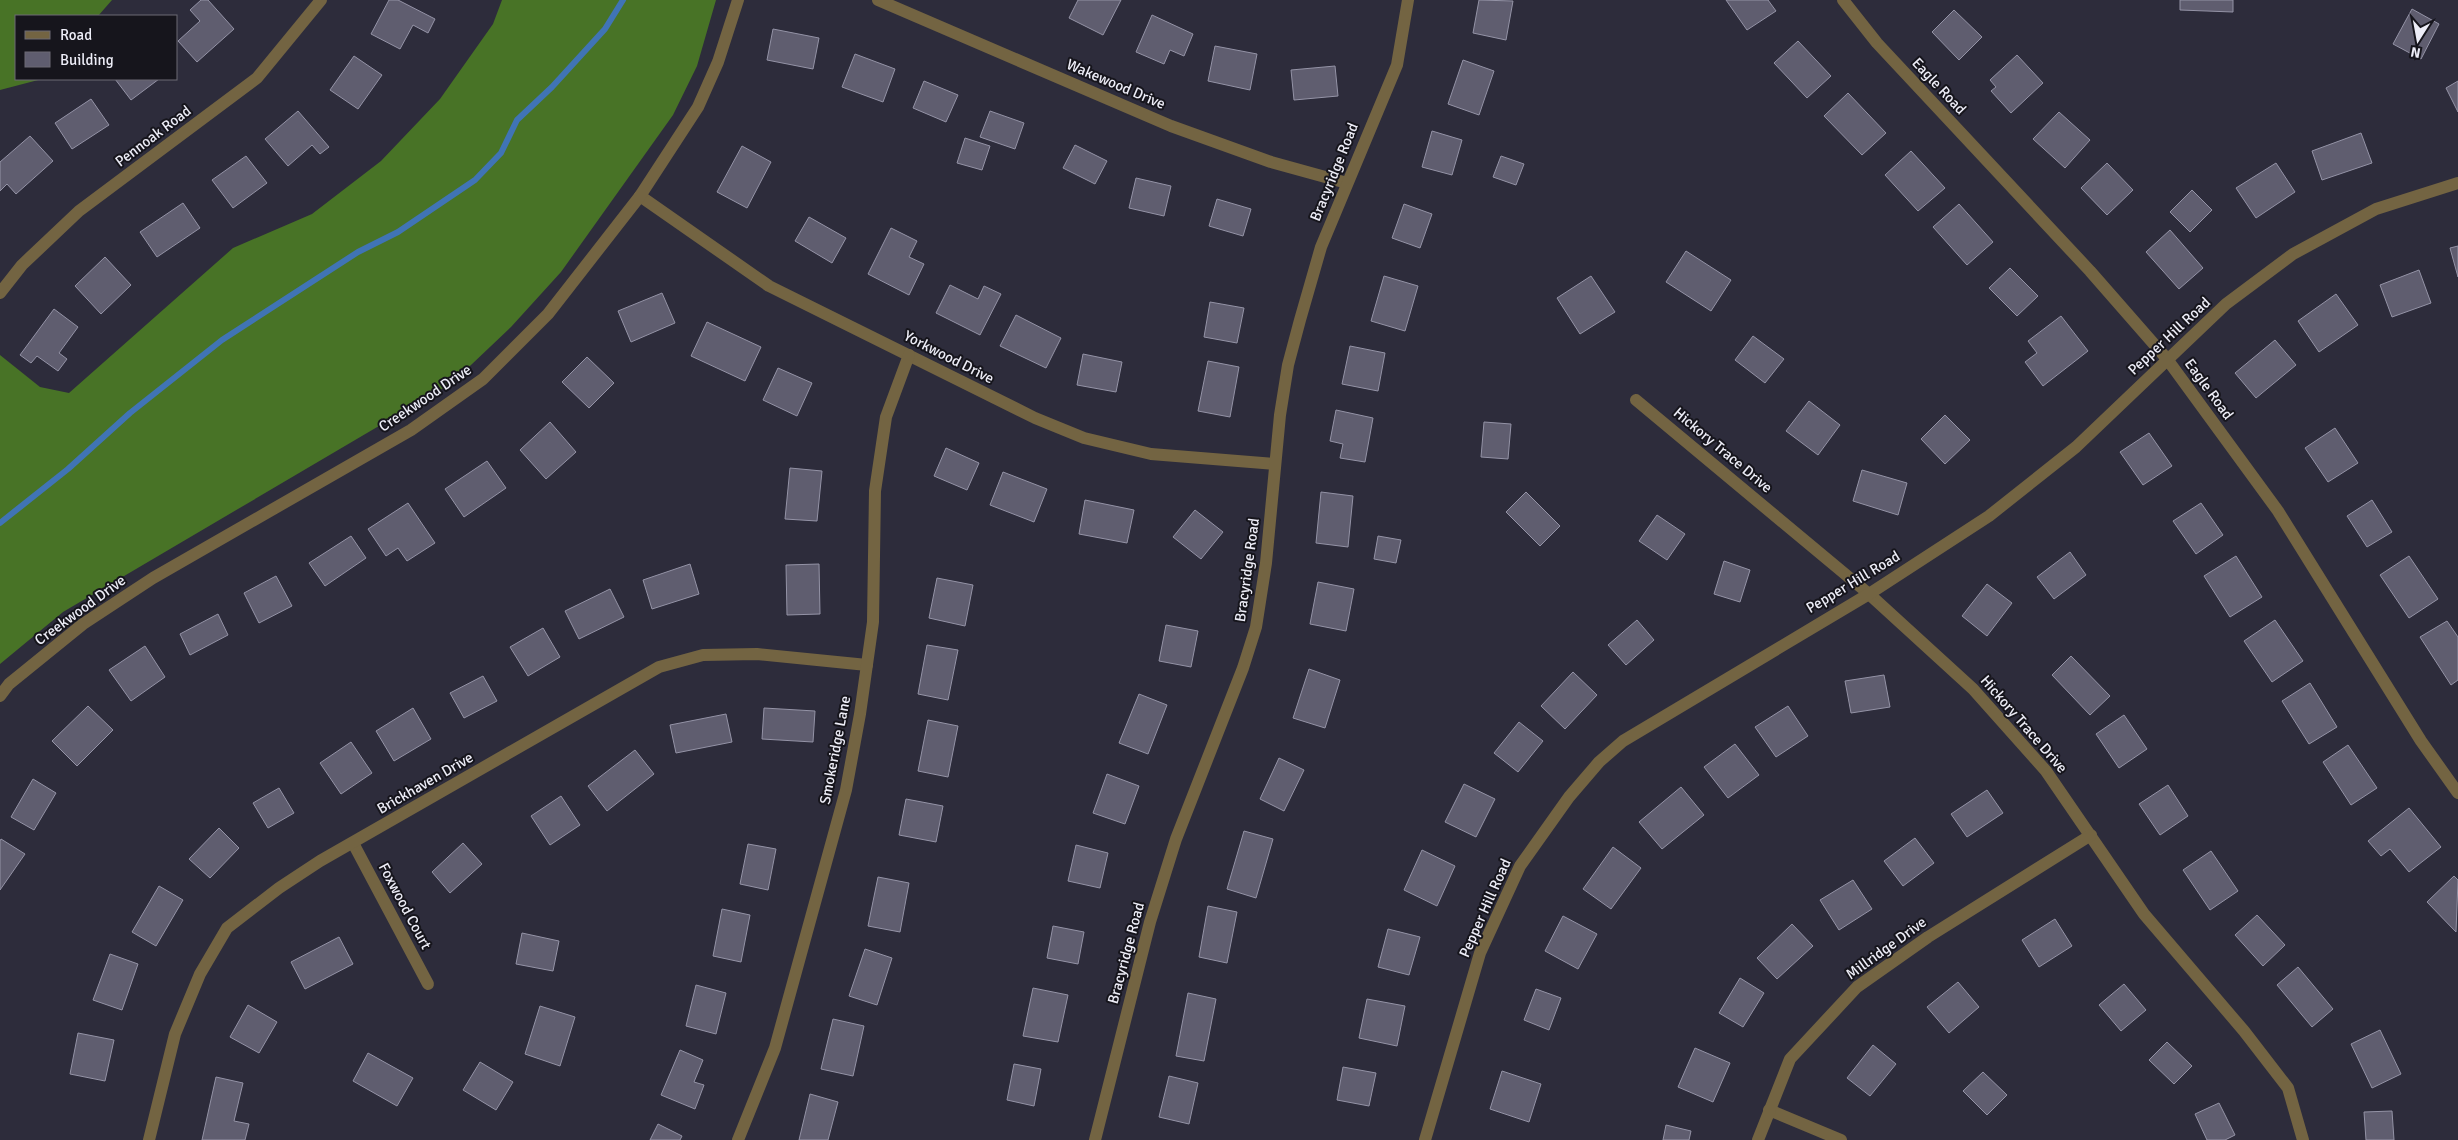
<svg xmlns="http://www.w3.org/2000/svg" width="2458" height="1140" font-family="Signika,sans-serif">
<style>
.forest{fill:#487326}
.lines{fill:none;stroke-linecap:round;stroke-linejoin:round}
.stream{stroke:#4074b5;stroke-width:6}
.building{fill:#5f5d6f;stroke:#9493a6}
.minor{stroke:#736442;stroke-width:12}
.labels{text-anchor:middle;stroke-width:4;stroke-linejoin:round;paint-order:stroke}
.street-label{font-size:15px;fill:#ededf7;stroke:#16151c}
</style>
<rect width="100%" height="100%" fill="#2d2c3b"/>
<!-- forest -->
<g class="forest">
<path d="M0,0H112L98,16H16V79H42L0,90Z"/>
<path d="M502,0H716L697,66L673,115L561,272L511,327L452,383L63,612L0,664V355L40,387L69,393L233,248L312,214L381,161L440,99L493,24Z"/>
</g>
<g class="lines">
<!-- stream -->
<path class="stream" d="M0,523L68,469L130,413L222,340L358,252L398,232L475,180L501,153L517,120L552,87L605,29L623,0"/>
</g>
<!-- building -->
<g class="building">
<path d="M201,0H208L234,29L197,62L178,41L200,21L190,10Z"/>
<path d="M389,0H398L435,19L428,33L413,25L400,49L371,34Z"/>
<path d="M1078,0H1121L1103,35L1069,18Z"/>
<path d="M1479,0L1513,1L1506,40L1473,33Z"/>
<path d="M1726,0H1768L1776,11L1747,30Z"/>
<path d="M2180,0H2233V12L2180,10Z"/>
<path d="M2412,9L2439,24L2421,59L2393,44Z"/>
<path d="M1954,10L1982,37L1959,60L1932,32Z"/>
<path d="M1152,15L1193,34L1184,56L1170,50L1164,64L1136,52Z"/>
<path d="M773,29L819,38L813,69L767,60Z"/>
<path d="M1798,41L1831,76L1807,98L1774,63Z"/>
<path d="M1215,46L1257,54L1250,90L1208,81Z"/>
<path d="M855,54L895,69L883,102L842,87Z"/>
<path d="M2017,55L2043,83L2011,113L1991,91L1996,87L1990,80Z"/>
<path d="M354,56L382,75L358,109L330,90Z"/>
<path d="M1463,60L1494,71L1479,115L1448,104Z"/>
<path d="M1335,66L1338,96L1294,100L1291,70Z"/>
<path d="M115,79H159L131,100Z"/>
<path d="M924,81L958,95L946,122L913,108Z"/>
<path d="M2458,81V112L2446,88Z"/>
<path d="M1848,93L1886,133L1862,155L1824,116Z"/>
<path d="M91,99L109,125L72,149L55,123Z"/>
<path d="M298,111L329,147L320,154L312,145L288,166L265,139Z"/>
<path d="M990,111L1024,123L1015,149L980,137Z"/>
<path d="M2059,112L2090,140L2065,168L2033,139Z"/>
<path d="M1432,131L1462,140L1452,175L1422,167Z"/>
<path d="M2361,133L2372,163L2322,180L2312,151Z"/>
<path d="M30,136L53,161L16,194L7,184L0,191V162Z"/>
<path d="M965,138L990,146L982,170L957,163Z"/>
<path d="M1075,145L1107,161L1095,184L1063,168Z"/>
<path d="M742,146L771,162L747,208L717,192Z"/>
<path d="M1911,151L1945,188L1918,211L1885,175Z"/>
<path d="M246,156L267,183L233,208L212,180Z"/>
<path d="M1501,156L1524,164L1516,185L1493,177Z"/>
<path d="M2107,163L2133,190L2107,215L2081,188Z"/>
<path d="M2276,163L2295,192L2256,218L2236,188Z"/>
<path d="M1136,178L1171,186L1164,216L1129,208Z"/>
<path d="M2192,190L2212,210L2190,232L2170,212Z"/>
<path d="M1217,199L1251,209L1243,236L1209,226Z"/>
<path d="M183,203L200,228L157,257L140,232Z"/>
<path d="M1404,204L1432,214L1420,248L1392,238Z"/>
<path d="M1959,204L1993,242L1967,265L1933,227Z"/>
<path d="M809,217L846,238L832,263L795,241Z"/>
<path d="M891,228L917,241L909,257L924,264L909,295L868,274Z"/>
<path d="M2170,230L2203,268L2179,289L2146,252Z"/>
<path d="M2458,246V277L2450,248Z"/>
<path d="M1686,251L1731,280L1711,311L1666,282Z"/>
<path d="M105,257L131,285L101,314L75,286Z"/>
<path d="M2010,268L2038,296L2017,316L1989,288Z"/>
<path d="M2419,270L2431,303L2392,317L2380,285Z"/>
<path d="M1384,276L1418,286L1405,331L1371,321Z"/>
<path d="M1591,276L1615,312L1580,334L1557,298Z"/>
<path d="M950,285L978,299L984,286L1001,294L980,335L936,313Z"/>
<path d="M662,293L675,323L631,342L618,311Z"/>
<path d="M2336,294L2358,325L2319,352L2298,321Z"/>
<path d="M1210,302L1244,308L1237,343L1204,337Z"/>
<path d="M54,309L78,327L59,353L67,359L58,371L37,356L31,363L20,355Z"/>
<path d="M1016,315L1061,338L1046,368L1000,346Z"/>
<path d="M2061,316L2088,351L2043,386L2025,362L2037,353L2028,341Z"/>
<path d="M707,322L761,347L745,381L691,356Z"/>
<path d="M1753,336L1784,359L1765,383L1735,360Z"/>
<path d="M2275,340L2296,365L2256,398L2235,373Z"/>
<path d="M1350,346L1385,353L1378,391L1342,384Z"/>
<path d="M1083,354L1122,362L1116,392L1077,385Z"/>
<path d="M587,357L614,383L589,408L562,382Z"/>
<path d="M1208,361L1239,367L1230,417L1198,411Z"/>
<path d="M778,368L812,383L797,416L763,400Z"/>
<path d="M1809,401L1840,425L1818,455L1786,431Z"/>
<path d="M1336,410L1373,418L1365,462L1340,458L1343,444L1330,441Z"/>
<path d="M1945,415L1970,440L1945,464L1921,439Z"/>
<path d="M550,422L576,452L546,479L520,450Z"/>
<path d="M1484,422L1511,424L1508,459L1481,457Z"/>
<path d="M2335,428L2358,463L2328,482L2305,448Z"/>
<path d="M2149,433L2172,466L2143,485L2120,452Z"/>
<path d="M946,448L979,463L967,490L934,476Z"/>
<path d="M487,461L506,488L464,517L445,489Z"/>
<path d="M790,468L822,471L817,521L785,519Z"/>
<path d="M1862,470L1907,483L1898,515L1853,501Z"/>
<path d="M1003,472L1047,489L1034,522L990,505Z"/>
<path d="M1321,492L1353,496L1348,547L1316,543Z"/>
<path d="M1526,492L1560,526L1540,546L1506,512Z"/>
<path d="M1085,500L1134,510L1127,543L1079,534Z"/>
<path d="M2372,500L2392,532L2367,547L2347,516Z"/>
<path d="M408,503L435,543L407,561L398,548L386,556L368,529Z"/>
<path d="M2201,503L2223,535L2196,554L2173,521Z"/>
<path d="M1195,510L1223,532L1201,559L1173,537Z"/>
<path d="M1657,515L1685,534L1667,560L1639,541Z"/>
<path d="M351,536L366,558L325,586L309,563Z"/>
<path d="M1378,536L1401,540L1396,563L1374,559Z"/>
<path d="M2070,552L2086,575L2054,599L2037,577Z"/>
<path d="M2236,556L2262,597L2230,617L2204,576Z"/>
<path d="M2409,556L2438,599L2409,618L2380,575Z"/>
<path d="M1724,561L1750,570L1740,602L1714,594Z"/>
<path d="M690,564L699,594L652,609L643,580Z"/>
<path d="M819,564L820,614L787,615L786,565Z"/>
<path d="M276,576L292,606L259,623L244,593Z"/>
<path d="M937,578L973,585L965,626L929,618Z"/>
<path d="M1318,582L1354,589L1346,631L1310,624Z"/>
<path d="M1987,584L2012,603L1987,636L1962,616Z"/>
<path d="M610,589L624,617L579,639L565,611Z"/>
<path d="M218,614L228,635L190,655L180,634Z"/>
<path d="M1637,620L1654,640L1626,665L1608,645Z"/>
<path d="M2275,620L2303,661L2272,682L2244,641Z"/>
<path d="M2447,621L2458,637V680L2451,685L2420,637Z"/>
<path d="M1166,625L1198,631L1191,667L1159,661Z"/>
<path d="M543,628L560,657L528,676L510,647Z"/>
<path d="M927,645L958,650L948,700L918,694Z"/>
<path d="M145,646L165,677L131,701L109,670Z"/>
<path d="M2071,656L2110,696L2090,715L2052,675Z"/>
<path d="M1309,669L1340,680L1325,728L1293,718Z"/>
<path d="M1573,672L1597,695L1565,729L1541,706Z"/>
<path d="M1884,675L1890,707L1851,713L1845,681Z"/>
<path d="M483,676L497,701L464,718L450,693Z"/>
<path d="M2310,683L2337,727L2309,744L2282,701Z"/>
<path d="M1139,694L1167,705L1148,754L1119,743Z"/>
<path d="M88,706L113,730L77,766L52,741Z"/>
<path d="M1788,706L1808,736L1776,757L1755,727Z"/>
<path d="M413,708L431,739L394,761L376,731Z"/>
<path d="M764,708L815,711L813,742L762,739Z"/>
<path d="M726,714L732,742L676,753L670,725Z"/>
<path d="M2124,715L2147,749L2119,768L2096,734Z"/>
<path d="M928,720L958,726L948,777L918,771Z"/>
<path d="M1519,722L1543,741L1518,772L1494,753Z"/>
<path d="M351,742L372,773L341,794L320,763Z"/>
<path d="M1735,744L1759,775L1728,798L1704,767Z"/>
<path d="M2348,745L2377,788L2351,805L2323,762Z"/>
<path d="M635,750L654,774L607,811L588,786Z"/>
<path d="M1279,758L1304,770L1284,811L1260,799Z"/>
<path d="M1107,774L1139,786L1125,824L1093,813Z"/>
<path d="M33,779L56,793L34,830L11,817Z"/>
<path d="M1464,784L1495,799L1476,837L1445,822Z"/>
<path d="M2168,785L2188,816L2160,835L2139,804Z"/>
<path d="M1681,787L1704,815L1662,849L1639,822Z"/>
<path d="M279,788L294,813L268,828L253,803Z"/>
<path d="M1987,790L2003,813L1967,837L1951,814Z"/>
<path d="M561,796L580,825L550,845L531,816Z"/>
<path d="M906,799L943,806L936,842L899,835Z"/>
<path d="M2409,808L2441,847L2409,872L2390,849L2381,856L2368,841Z"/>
<path d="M219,828L239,848L210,878L189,859Z"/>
<path d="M1244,831L1273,839L1256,898L1227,889Z"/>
<path d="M1915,838L1934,863L1903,886L1884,861Z"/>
<path d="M1,839L25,854L0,890V841Z"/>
<path d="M463,843L482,864L450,893L432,872Z"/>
<path d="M748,844L776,849L768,890L740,884Z"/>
<path d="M1076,845L1108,853L1100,888L1068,881Z"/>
<path d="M1613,847L1641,868L1611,909L1583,889Z"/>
<path d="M1422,850L1455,866L1437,906L1404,890Z"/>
<path d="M2211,851L2238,891L2210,910L2183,870Z"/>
<path d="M2454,876L2458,880L2456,932L2427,902Z"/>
<path d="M878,877L909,883L900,932L868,926Z"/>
<path d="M1853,880L1872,909L1839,930L1820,900Z"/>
<path d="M159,886L183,900L156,946L132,932Z"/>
<path d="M1208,906L1237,912L1227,963L1199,957Z"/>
<path d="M722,909L750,915L741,962L713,956Z"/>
<path d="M2257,915L2285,945L2263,966L2235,935Z"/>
<path d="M1563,916L1597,934L1578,969L1545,951Z"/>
<path d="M2055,919L2072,946L2039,967L2022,940Z"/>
<path d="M1792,924L1813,946L1777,979L1757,958Z"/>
<path d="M1053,926L1084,932L1078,964L1047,958Z"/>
<path d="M1388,929L1420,937L1409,975L1378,967Z"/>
<path d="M522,933L559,941L553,971L516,964Z"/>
<path d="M339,937L353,964L305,989L291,962Z"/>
<path d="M865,949L892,958L877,1005L849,996Z"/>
<path d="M110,954L138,964L122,1010L93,1000Z"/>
<path d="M2298,967L2333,1009L2312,1027L2277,985Z"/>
<path d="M1740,978L1764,993L1743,1027L1719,1013Z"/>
<path d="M1958,982L1979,1007L1949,1033L1927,1007Z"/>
<path d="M2124,984L2146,1010L2121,1031L2099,1005Z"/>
<path d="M696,985L726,993L716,1034L686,1026Z"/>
<path d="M1033,988L1068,995L1058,1042L1023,1036Z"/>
<path d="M1536,989L1561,998L1549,1030L1524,1020Z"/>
<path d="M1188,993L1216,999L1204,1061L1176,1056Z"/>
<path d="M1367,999L1405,1006L1397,1046L1359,1038Z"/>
<path d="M248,1005L277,1022L259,1053L230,1037Z"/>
<path d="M540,1006L575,1017L560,1066L525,1054Z"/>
<path d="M833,1019L864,1026L853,1076L821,1069Z"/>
<path d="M2380,1030L2401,1074L2372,1088L2351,1044Z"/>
<path d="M78,1033L114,1040L105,1081L70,1074Z"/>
<path d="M2167,1042L2192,1066L2174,1084L2149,1060Z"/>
<path d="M1873,1045L1896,1064L1870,1096L1847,1078Z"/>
<path d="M1695,1048L1730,1063L1713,1102L1678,1087Z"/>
<path d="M680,1050L703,1060L694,1082L704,1085L695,1109L661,1095Z"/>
<path d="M368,1053L413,1078L397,1106L353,1081Z"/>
<path d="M480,1062L513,1082L496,1110L463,1090Z"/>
<path d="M1014,1064L1041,1069L1034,1106L1007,1100Z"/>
<path d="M1343,1067L1376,1073L1369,1106L1337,1100Z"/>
<path d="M1502,1071L1541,1084L1529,1122L1490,1109Z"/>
<path d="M1983,1072L2007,1095L1987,1115L1963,1091Z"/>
<path d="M1169,1076L1198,1083L1189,1124L1159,1117Z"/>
<path d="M216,1077L243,1083L234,1121L249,1124L245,1140H202Z"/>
<path d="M810,1094L838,1102L828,1140H799Z"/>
<path d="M2219,1103L2235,1135L2225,1140H2207L2195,1114Z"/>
<path d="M2392,1111L2394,1140H2366L2364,1112Z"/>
<path d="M658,1124L682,1136L680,1140H650Z"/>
<path d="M1666,1125L1691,1131L1689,1140H1663Z"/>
</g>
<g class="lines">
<!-- minor -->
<g class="minor">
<path d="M878,0L1171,126L1271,162L1347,183"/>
<path d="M1843,0L1877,43L2090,271L2167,359L2278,511L2421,741L2458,793"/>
<path d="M640,196L769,286L1035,418L1084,438L1151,454L1275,464"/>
<path d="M0,293L22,265L79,211L257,78L321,0"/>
<path d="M1636,400L1869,594L1973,689L2046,771L2144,914L2244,1031L2288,1088L2303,1140"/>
<path d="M0,696L9,684L83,624L153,578L411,430L483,379L548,314L640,196L698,107L718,62L738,0"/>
<path d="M353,843L428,984"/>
<path d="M1769,1110L1841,1140"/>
<path d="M149,1140L175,1034L200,974L227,928L279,888L320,861L659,667L703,655L757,654L867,665"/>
<path d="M738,1140L775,1048L846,790L860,714L873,622L875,491L886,417L909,355"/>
<path d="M1095,1140L1150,922L1176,839L1243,668L1256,627L1266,563L1280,415L1288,365L1300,320L1321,247L1397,65L1408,0"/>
<path d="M1425,1140L1480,953L1520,866L1569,797L1599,762L1623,741L1869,594L1989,516L2076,447L2226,304L2293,254L2376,209L2458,183"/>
<path d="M1758,1140L1790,1059L1857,987L1928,937L2091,835"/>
</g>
</g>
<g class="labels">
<!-- street labels -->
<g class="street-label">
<text transform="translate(1116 84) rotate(23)" y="5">Wakewood Drive</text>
<text transform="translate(1939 86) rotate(47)" y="5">Eagle Road</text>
<text transform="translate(153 136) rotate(-37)" y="5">Pennoak Road</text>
<text transform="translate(1334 172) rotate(-68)" y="5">Bracyridge Road</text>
<text transform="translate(2169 336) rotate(-43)" y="5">Pepper Hill Road</text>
<text transform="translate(949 357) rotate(27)" y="5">Yorkwood Drive</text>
<text transform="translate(2209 389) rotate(54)" y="5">Eagle Road</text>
<text transform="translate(425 398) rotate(-34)" y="5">Creekwood Drive</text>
<text transform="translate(1723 450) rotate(40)" y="5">Hickory Trace Drive</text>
<text transform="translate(1247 570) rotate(-82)" y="5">Bracyridge Road</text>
<text transform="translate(1853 582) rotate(-31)" y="5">Pepper Hill Road</text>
<text transform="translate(80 610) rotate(-36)" y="5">Creekwood Drive</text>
<text transform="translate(2024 724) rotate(49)" y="5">Hickory Trace Drive</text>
<text transform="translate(835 750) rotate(-79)" y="5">Smokeridge Lane</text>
<text transform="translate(425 783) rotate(-30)" y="5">Brickhaven Drive</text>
<text transform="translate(405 906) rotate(62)" y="5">Foxwood Court</text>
<text transform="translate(1485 908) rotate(-66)" y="5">Pepper Hill Road</text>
<text transform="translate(1886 948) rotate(-36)" y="5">Millridge Drive</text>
<text transform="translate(1126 953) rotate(-75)" y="5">Bracyridge Road</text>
</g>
</g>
<!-- legend -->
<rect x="15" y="15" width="162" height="65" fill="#16151c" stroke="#6c6b74"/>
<rect x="25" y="31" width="25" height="8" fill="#736442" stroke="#6c6b74"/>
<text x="60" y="40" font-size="15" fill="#ededf7">Road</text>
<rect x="25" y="52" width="25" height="15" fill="#5f5d6f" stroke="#6c6b74"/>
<text x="60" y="65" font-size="15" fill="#ededf7">Building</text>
<!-- north arrow -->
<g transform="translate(2418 40) rotate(191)" stroke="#16151c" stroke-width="4" paint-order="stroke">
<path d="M0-4L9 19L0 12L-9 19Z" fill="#ededf7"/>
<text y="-8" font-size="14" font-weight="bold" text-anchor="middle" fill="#ededf7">N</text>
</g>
</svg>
